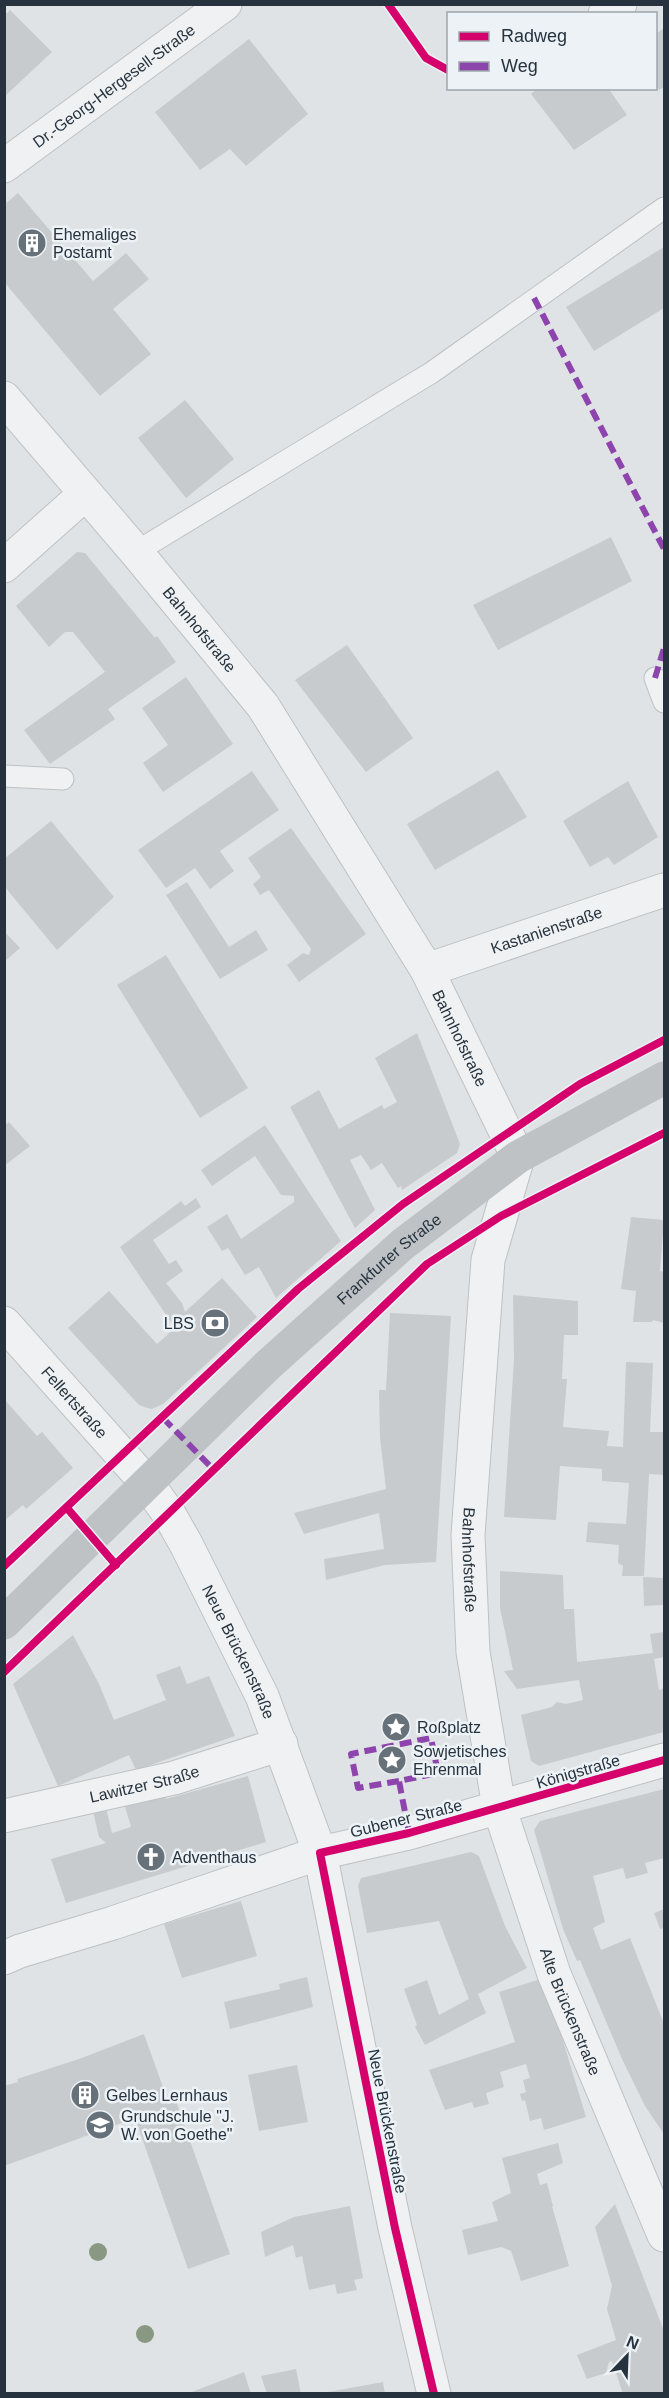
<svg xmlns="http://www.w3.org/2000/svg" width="669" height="2398" font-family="Helvetica,sans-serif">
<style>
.building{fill:#c8cbcd}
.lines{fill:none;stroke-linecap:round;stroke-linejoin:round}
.service-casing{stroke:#bec1c3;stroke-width:23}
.minor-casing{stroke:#bec1c3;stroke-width:35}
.tertiary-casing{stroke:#bec1c3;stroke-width:35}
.service{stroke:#eff1f2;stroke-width:21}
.minor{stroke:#eff1f2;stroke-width:33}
.tertiary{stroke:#eff1f2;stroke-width:33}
.secondary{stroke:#bec2c5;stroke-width:33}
.quiet{stroke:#8e44ad;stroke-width:6;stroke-dasharray:12 6;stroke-linecap:butt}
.cycleway-casing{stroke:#ecf2f5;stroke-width:11}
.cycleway{stroke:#d6006c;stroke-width:8}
.tree{fill:#899883}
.labels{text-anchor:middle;stroke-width:5;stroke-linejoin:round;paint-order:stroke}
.street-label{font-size:16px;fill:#26333f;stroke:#ecf2f5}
.poi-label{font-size:16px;fill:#26333f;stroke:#ecf2f5;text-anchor:start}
</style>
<rect width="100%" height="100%" fill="#e0e3e5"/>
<!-- building -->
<g class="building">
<path d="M10,10L52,52L5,96V15Z"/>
<path d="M664,28V87L659,90L656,84V34Z"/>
<path d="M249,39L308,114L246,166L230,149L200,170L155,112Z"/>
<path d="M538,88H608L627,115L574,150L531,94Z"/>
<path d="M18,193L93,281L126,253L149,279L113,309L151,354L100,396L5,283V204Z"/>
<path d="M664,247V308L594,351L566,307Z"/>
<path d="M185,400L234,459L186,498L138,438Z"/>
<path d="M611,537L632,581L498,650L473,605Z"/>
<path d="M77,552L85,553L155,638L157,636L176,662L108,709L115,719L50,764L24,730L105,672L73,632H65L49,647L16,606Z"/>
<path d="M347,645L413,738L366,772L295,680Z"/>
<path d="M186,677L233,744L163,792L143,763L168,745L142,708Z"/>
<path d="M498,770L527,817L435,870L407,824Z"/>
<path d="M252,771L279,810L220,851L234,871L210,889L195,868L166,888L138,850Z"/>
<path d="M628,781L658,837L614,865L608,857L590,867L563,821Z"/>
<path d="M51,821L114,897L57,950L4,886V859Z"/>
<path d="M291,828L366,934L299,982L287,965L303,953L309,955L311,949L269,890L260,895L253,884L261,877L248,858Z"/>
<path d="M187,882L229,947L256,930L268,950L220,979L166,895Z"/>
<path d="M4,931L20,948L4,962Z"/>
<path d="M166,955L248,1088L200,1118L117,985Z"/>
<path d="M417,1033L460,1144L457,1153L402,1190L401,1186L398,1188L382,1163L371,1170L361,1155L350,1160L375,1210L355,1228L290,1107L319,1090L339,1129L382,1105L384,1109L397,1102L375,1058Z"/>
<path d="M9,1122L30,1146L4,1166V1126Z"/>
<path d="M265,1125L341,1241L276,1298L259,1267L245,1275L228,1248L222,1251L207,1227L227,1214L241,1239L294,1202V1196L281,1195L255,1156L212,1186L201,1170Z"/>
<path d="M196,1198L201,1207L153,1240L169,1264L176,1260L183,1271L166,1283L182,1303L185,1312L222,1278L257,1317L163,1404L152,1409L147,1408L139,1405L68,1328L109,1291L157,1344L175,1328L120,1247L181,1201L185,1206Z"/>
<path d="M631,1217L664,1220L660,1271L664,1272V1323L653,1320L652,1322H633L636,1291L621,1289Z"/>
<path d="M513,1295L578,1301V1335H564L562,1379H567L563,1427L609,1431L607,1446L623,1447L626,1362L653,1363L650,1432H663L664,1475L649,1474L644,1576H622L623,1566L618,1563L619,1545L586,1542L588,1522L626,1524L629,1483L602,1481V1469L560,1466L556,1520L504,1517L514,1359Z"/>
<path d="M390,1313L451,1316L436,1562L385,1565L326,1580L324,1559L384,1549L379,1513L304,1534L294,1513L386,1489L380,1438L379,1390H386Z"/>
<path d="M4,1399L37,1436L42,1432L73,1468L26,1509L23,1505L4,1521Z"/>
<path d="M500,1571L563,1575L564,1609H574L577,1662L653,1653L650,1634L664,1632V1657L654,1659L659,1690L664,1688V1732L539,1766L531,1761L521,1715L552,1707L557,1702L566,1704L583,1700L579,1680L517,1689L504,1671L513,1670L500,1608Z"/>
<path d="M643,1577L664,1578V1605L644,1606Z"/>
<path d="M73,1635L99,1684L114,1720L166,1700L156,1675L180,1666L187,1684L209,1676L235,1736L136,1770L129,1755L58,1786L13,1684Z"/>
<path d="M248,1776L266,1842L66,1903L51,1859L106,1843L99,1837L92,1807L105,1804L112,1833L131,1827L123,1800L164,1790L166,1799Z"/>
<path d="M664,1789V1858L645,1863L648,1873L626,1879L623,1868L593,1876L605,1922L593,1928L601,1950L630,1938L664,2024V2134L645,2106L622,2059L580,1960L577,1961L563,1929L534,1830L540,1821Z"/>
<path d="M471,1852L479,1856L505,1926L527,1968L478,1994L486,2013L425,2045L415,2027L417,2025L404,1989L427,1980L439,2015L469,1999L439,1921L367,1933L358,1886L361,1878Z"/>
<path d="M241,1901L257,1956L182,1978L164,1924Z"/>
<path d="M664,1909V1928L660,1929L654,1913Z"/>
<path d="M307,1977L313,2007L230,2029L224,2002L280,1989L279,1984Z"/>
<path d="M544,1978L586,2117L544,2130L541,2118L530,2121L525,2100L522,2101L520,2094L526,2092L523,2080L530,2078L526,2064L500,2072L504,2087L486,2093L489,2104L474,2108L472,2102L445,2110L429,2070L515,2042L499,1992Z"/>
<path d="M144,2034L169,2104L176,2101L230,2254L188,2269L135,2118L4,2166V2086L18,2082L17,2079L79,2059Z"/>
<path d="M297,2065L308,2122L259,2131L248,2075Z"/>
<path d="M558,2143L563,2163L537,2174L540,2185L547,2183L553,2206H552L569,2266L521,2281L511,2251L501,2247L468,2255L462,2230L498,2221L492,2202L511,2193L502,2158Z"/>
<path d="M615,2204L664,2331V2394H623L612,2361L609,2362L606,2373L587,2379L577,2355L616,2340L607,2309L612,2286L595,2227Z"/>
<path d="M350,2206L363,2278L354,2280L357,2290L337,2294L335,2284L309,2290L302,2256L296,2258L293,2245L265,2257L261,2232L294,2217Z"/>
<path d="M296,2369L301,2394H267L261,2376Z"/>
<path d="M244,2372L251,2394H189V2393Z"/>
<path d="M383,2382L385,2394H328V2392Z"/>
</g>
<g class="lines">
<!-- service casing -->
<g class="service-casing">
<g id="service">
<path d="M136,552L431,373L664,208"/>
<path d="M655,678L664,702"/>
<path d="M4,776L63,779"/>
</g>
</g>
<!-- minor casing -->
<g class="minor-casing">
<g id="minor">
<path d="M605,14L620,4"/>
<path id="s1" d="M4,166L225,4"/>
<path d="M4,566L85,494"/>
<path id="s2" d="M427,970L664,890"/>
<path id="s3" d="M518,1157L488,1260L468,1535L473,1652L499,1807L554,1974L664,2235"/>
<path id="s4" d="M146,1482L169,1514L186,1544L262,1696L320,1853L395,2228L434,2394"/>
<path id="s5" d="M4,1816L174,1778L281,1744"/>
<path d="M4,1958L20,1951L113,1923L320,1853L409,1833L664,1760"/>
</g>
</g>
<!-- tertiary casing -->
<g class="tertiary-casing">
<g id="tertiary">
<path id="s6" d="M4,398L136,552L263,706L427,970L518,1157"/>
<path id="s7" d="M4,1323L146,1482"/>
</g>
</g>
<!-- service -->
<use href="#service" class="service"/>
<!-- minor -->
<use href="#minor" class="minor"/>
<!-- tertiary -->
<use href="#tertiary" class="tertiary"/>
<!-- secondary -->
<path class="secondary" id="s8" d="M4,1623L268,1365L403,1244L518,1157L664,1078"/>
<!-- quiet -->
<g class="quiet">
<path d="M534,298L664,549"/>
<path d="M655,678L664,648"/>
<path d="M163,1418L214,1470"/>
<path d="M399,1781L358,1788L351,1754L431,1738L438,1773L399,1781L409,1833"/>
</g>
<!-- cycleway casing -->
<g class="cycleway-casing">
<g id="cycleway">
<path d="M388,4L426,58L448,70"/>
<path d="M67,1508L116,1565"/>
<path d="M4,1566L298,1289L403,1204L580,1084L664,1040"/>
<path d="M4,1672L427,1264L501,1216L664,1133"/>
<path d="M434,2394L395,2228L320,1853L409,1833L664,1760"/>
</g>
</g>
<!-- cycleway -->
<use href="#cycleway" class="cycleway"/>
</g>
<!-- trees -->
<g class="tree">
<circle cx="98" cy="2252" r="9"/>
<circle cx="145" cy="2334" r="9"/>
</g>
<!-- icons -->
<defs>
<g id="building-disc" transform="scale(1.5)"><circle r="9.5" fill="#677179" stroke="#ecf2f5"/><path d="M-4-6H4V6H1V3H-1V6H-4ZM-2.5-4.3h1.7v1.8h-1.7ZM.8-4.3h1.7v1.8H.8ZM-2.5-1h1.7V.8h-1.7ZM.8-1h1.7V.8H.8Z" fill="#fff"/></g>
<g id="bank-disc" transform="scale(1.5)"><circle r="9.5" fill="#677179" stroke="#ecf2f5"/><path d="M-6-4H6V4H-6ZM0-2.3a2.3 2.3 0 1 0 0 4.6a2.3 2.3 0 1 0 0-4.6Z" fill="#fff"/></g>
<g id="sight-disc" transform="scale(1.5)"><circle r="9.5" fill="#677179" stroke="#ecf2f5"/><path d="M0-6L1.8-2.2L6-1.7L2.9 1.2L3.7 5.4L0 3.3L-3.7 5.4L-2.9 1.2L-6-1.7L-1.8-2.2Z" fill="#fff"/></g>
<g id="church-disc" transform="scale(1.5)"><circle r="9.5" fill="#677179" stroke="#ecf2f5"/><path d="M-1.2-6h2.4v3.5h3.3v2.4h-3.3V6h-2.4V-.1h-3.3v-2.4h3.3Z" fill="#fff"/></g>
<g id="school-disc" transform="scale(1.5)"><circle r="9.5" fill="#677179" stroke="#ecf2f5"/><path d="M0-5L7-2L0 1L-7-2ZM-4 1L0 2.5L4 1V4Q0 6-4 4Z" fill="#fff"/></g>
</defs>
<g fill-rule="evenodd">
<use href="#building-disc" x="32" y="243"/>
<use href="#bank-disc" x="215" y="1323"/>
<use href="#sight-disc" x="396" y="1727"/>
<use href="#sight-disc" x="392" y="1760"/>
<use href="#church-disc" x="151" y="1857"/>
<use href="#building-disc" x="85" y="2095"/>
<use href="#school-disc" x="100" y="2125"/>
</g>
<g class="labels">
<!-- street labels -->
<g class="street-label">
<text dy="6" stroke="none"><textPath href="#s1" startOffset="136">Dr.-Georg-Hergesell-Straße</textPath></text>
<text dy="6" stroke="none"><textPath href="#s6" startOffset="303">Bahnhofstraße</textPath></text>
<text dy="6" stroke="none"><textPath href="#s2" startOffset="126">Kastanienstraße</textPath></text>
<text dy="6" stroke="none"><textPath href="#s6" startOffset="789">Bahnhofstraße</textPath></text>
<text dy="6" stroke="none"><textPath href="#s8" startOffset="530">Frankfurter Straße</textPath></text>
<text dy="6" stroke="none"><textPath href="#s7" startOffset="106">Fellertstraße</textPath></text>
<text dy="6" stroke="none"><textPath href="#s3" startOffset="408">Bahnhofstraße</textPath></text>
<text dy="6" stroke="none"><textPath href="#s4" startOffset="194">Neue Brückenstraße</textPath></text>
<text transform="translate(578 1771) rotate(-16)" y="6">Königstraße</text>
<text dy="6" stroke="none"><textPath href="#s5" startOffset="144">Lawitzer Straße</textPath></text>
<text transform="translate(406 1818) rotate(-14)" y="6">Gubener Straße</text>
<text dy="6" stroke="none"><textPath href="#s3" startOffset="874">Alte Brückenstraße</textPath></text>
<text transform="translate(388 2121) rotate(79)" y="6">Neue Brückenstraße</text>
</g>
<!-- poi labels -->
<g class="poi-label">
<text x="53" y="240">Ehemaliges<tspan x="53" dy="18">Postamt</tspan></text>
<text x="194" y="1329" text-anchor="end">LBS</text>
<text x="417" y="1733">Roßplatz</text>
<text x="413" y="1757">Sowjetisches<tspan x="413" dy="18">Ehrenmal</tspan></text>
<text x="172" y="1863">Adventhaus</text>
<text x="106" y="2101">Gelbes Lernhaus</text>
<text x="121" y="2122">Grundschule "J.<tspan x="121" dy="18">W. von Goethe"</tspan></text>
</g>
</g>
<!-- border -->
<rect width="669" height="2398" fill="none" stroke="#26333f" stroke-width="12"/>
<!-- legend -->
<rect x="447" y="12" width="210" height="78" fill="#ecf2f5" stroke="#9da6ac" stroke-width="1.5"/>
<rect x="459" y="32" width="30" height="9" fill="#d6006c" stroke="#9da6ac" stroke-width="1.5"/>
<text x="501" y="42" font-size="18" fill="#26333f">Radweg</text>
<rect x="459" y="62" width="30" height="9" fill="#8e44ad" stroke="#9da6ac" stroke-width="1.5"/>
<text x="501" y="72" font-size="18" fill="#26333f">Weg</text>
<!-- north arrow -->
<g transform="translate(627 2356) rotate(23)" stroke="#ecf2f5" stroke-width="4.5" paint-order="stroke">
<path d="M0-4.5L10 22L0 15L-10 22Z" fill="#26333f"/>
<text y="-9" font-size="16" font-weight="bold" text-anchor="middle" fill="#26333f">N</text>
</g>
</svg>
